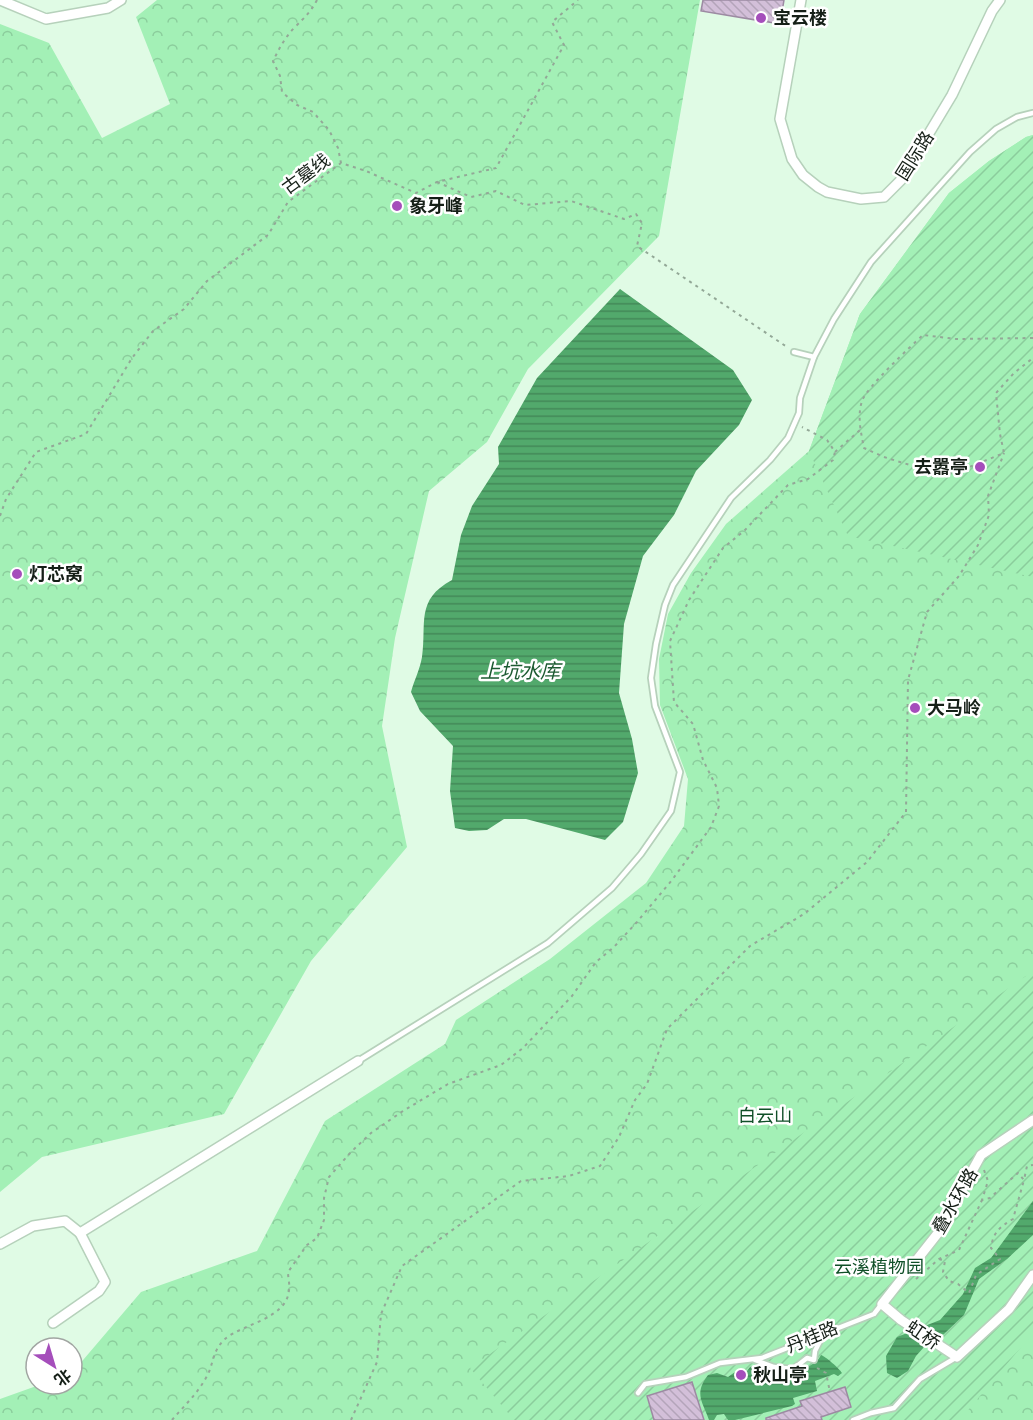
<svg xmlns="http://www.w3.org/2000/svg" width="1033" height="1420" font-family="'DM Sans','Noto Sans SC',sans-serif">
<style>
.forest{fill:url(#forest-crowns)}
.garden{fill:url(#garden-furrows)}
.water{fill:url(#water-rules)}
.building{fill:url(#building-back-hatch);stroke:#9c8aa2;stroke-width:1.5}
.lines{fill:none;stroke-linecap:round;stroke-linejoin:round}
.service-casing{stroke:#b6d1bb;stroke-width:8}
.minor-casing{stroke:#b6d1bb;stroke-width:12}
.path{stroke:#93a897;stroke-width:2;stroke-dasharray:3 4.5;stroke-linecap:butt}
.service{stroke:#fff;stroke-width:4.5}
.minor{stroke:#fff;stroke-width:9}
.poi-dot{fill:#a54ebb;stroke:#fff;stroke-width:2}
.labels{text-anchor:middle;stroke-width:5;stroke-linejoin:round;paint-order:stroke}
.poi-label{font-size:18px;font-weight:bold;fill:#151f17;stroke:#fff;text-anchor:start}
.street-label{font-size:18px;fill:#151f17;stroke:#fff}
.park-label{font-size:18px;fill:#105028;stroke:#fff}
.water-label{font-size:20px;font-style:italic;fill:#1d5b32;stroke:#fff}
</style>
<defs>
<pattern id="forest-crowns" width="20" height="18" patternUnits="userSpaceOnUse" patternTransform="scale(1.5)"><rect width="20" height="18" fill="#a3f0b6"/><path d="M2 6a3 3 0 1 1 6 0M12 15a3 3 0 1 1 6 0" fill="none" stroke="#8bcd9c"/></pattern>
<pattern id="garden-furrows" width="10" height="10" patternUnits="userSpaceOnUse" patternTransform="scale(1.5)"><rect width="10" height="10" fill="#a3f0b6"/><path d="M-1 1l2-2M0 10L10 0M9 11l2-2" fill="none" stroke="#8bcd9c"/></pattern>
<pattern id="water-rules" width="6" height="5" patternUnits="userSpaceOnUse" patternTransform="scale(1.5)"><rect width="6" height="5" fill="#52a96c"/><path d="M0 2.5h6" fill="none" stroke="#438958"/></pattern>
<pattern id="building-back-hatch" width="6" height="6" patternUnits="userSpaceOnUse" patternTransform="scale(1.5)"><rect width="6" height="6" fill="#d3bfd9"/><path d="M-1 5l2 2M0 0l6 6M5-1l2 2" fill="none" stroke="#b4a4ba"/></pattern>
</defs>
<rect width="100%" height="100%" fill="#e0fbe5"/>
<!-- forest -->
<g class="forest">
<path d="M157,0H700L659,236L528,369L487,442L429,491L395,638L382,726L407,847L311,961L224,1114L42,1157L0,1192V24L49,43L102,138L170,104L136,17Z"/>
<path d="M1033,135V1420H0V1399L42,1384H72V1373L141,1292L257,1251L325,1121L445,1044L456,1020L550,959L646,883L684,826L688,779L660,705L659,659L668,614L691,573L726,524L809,451L860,314L949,193L989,161L1026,137Z"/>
</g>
<!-- garden -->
<g class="garden">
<path d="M1033,135V577L848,536L809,451L860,314L949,193L989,161L1026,137Z"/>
<path d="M1033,971V1333L964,1415L953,1420H514L470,1368Z"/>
</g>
<!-- water -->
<g class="water">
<path d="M620,289L733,370L752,400L739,425L696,471L674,515L643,556L624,624L619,693L632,739L638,773L623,822L605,840L526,819H504L487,830L469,831L455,828L450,791L453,746L420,711L411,692C414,681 420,669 422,657C427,623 415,600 452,580L461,535L472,506L499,464L498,447L537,378Z"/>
<path d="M1033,1201V1235L1007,1259L979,1279L964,1315L944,1334L925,1346L916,1356L908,1371L897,1378L887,1373L886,1356L897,1337L940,1320L963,1294L975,1268L991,1258Z"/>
<path d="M821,1355C825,1356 840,1369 842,1373L838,1376L834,1374L815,1381L817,1391L793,1398L795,1404L792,1406L735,1420H728L724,1414L717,1415L714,1420H709C702,1400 694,1394 708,1375L717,1373L728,1377L735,1372L747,1371L750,1367L754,1365L772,1379L778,1375L795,1376C803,1367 816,1366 821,1355Z"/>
</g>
<!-- building -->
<g class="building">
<path d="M703,0H784L780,24L701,11Z"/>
<path d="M692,1382L704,1420H654L647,1396Z"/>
<path d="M845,1387L851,1407L821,1417L822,1420H766V1418L802,1406L800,1401Z"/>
</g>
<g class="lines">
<!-- service casing -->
<g class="service-casing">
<g id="service">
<path d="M794,352L814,357"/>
<path d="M358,1061L548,943L612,888L641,854L671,811L680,772L655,706L651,678L656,644L665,605L673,585L731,498L770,460L788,438L799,413L800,398L814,357L834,319L871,262L970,152L996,129L1017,117L1033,113"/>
<path d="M755,1360L774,1367L793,1369L807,1358L814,1360L815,1351L824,1333"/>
<path d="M638,1393L645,1384L686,1377L720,1363L762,1358L874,1314L881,1305"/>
<path d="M853,1420L871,1413L894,1408L920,1379L957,1357"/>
</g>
</g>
<!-- minor casing -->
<g class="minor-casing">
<g id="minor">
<path d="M0,0L46,19L108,8L121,0"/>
<path d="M801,0L780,119L792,159L803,175L818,187L827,192L861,199L884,197L901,180L952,95L992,11L1000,0"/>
<path d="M1033,1120L981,1155L938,1233L882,1304L901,1320L957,1357L1009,1309L1033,1275"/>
<path d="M0,1244L33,1226L65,1221L80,1233L358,1061"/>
<path d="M53,1323L99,1291L105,1282L80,1233"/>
</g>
</g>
<!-- path -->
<g class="path">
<path d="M317,0C310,13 305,17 295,27C285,37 279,49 273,61L280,76L282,92L297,105L313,112L329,130L338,148L341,163"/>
<path d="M437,182L471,197L496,191L525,205L571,201L624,219L636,214L642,223L637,246L787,347"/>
<path d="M1033,338L956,339L923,335C911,346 866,388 862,401C857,416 861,433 864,448L884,457L942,475L962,470L1004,453L1000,434L996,393L1014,373L1033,358"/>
<path d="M835,452L860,430"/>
<path d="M0,516L6,499L36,452L86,434L132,358L153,331L184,309L207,281L268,235L288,202L341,163L366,171L416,193L437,182L496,168L564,45L552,22L578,0"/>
<path d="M984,1170L988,1181L982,1200L990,1198L1018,1173L1024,1180L1027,1166L1033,1165"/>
<path d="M939,1259L945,1261L943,1272L949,1281L958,1284L969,1293L976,1275L1000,1259L991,1248C993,1232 1000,1227 1013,1219L1024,1180"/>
<path d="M916,1279L939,1259L959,1250L982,1200"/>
<path d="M817,1368L826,1373L830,1392"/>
<path d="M172,1420C184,1406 198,1393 207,1376C214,1363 212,1351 225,1339C242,1324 287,1319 289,1290C290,1284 288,1278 288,1272L307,1245L317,1238L324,1220V1198L329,1177L351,1152L371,1133L403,1111L448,1084L501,1065L523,1048L572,996L596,962L614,947L637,922L672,880L711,827L719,806L717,788L703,760L693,724L674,702L670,641L689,600L723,548L744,531L788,485L808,479L833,460L835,452L827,440L802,427"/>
<path d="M351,1420L377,1362L381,1314L402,1266L521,1181L569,1176L600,1166L619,1137L635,1100L647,1084L667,1029L750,946L804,914L867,862L906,812L908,680L927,612L959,576L978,545L989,515L988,496L1004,453"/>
</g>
<!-- service -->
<use href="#service" class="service"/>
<!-- minor -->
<use href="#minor" class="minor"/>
</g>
<!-- markers -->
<g class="poi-dot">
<circle cx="761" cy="18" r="6"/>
<circle cx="397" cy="206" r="6"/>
<circle cx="980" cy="467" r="6"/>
<circle cx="17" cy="574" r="6"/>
<circle cx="915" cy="708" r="6"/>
<circle cx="741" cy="1375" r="6"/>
</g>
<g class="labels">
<!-- poi labels -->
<g class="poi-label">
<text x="773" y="24">宝云楼</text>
<text x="409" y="212">象牙峰</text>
<text x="968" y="473" text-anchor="end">去嚣亭</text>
<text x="29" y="580">灯芯窝</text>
<text x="927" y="714">大马岭</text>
<text x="753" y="1381">秋山亭</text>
</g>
<!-- street labels -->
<g class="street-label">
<text transform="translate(915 156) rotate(-58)" y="6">国际路</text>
<text transform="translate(306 174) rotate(-36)" y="6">古墓线</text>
<text transform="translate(955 1201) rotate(-60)" y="6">叠水环路</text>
<text transform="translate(923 1335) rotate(34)" y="6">虹桥</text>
<text transform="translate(812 1337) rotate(-22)" y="6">丹桂路</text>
</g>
<!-- park labels -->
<g class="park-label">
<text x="765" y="1122">白云山</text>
<text x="879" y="1273">云溪植物园</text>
</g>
<!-- water labels -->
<g class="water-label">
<text x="520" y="678">上坑水库</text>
</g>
</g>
<!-- north arrow -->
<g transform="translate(54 1366) rotate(143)"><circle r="28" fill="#ffffff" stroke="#a1a5a2" stroke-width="1.5"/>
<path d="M0-4.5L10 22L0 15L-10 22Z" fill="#a54ebb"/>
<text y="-9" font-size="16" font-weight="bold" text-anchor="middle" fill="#151f17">北</text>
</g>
</svg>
